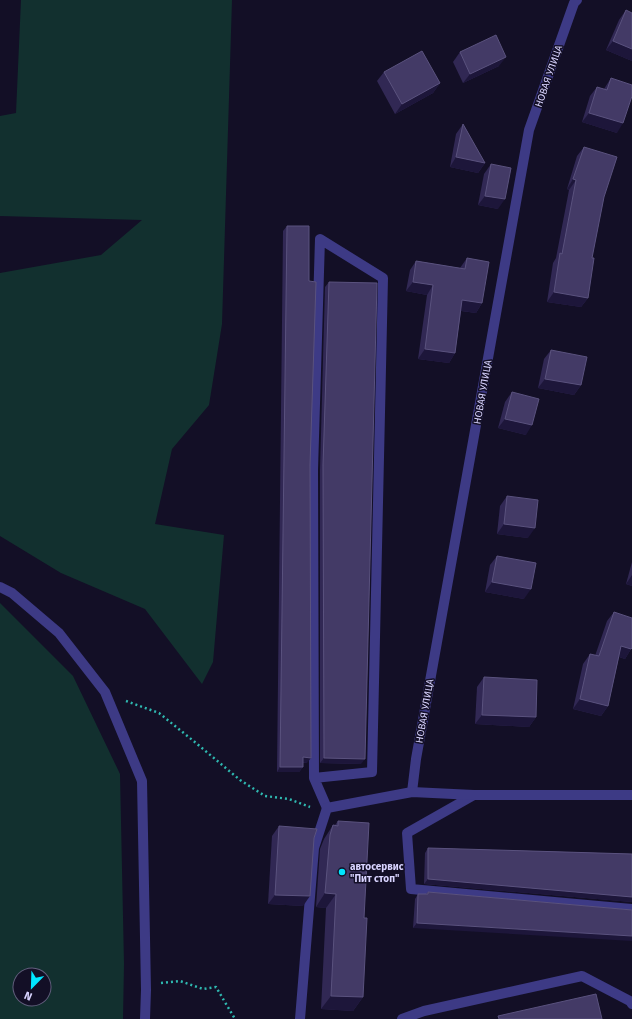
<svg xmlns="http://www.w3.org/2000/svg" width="632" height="1019" font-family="'Fira Sans',sans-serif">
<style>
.green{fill:#12302f;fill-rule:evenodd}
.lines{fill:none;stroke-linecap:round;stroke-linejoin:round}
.path{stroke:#2fb8b0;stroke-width:2.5;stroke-dasharray:2 3;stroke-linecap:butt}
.service{stroke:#3d3a85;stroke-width:10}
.minor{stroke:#3d3a85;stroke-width:10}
.wall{fill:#312854}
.shaded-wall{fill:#1d163a}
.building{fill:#433a66;stroke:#5a527e}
.poi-dot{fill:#00e5ff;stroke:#130f26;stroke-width:1.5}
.labels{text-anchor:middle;stroke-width:3;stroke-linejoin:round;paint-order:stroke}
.street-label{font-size:10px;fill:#d9d4ff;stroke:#130f26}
.poi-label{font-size:10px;font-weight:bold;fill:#d9d4ff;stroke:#130f26;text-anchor:start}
</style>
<rect width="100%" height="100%" fill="#130f26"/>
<!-- green -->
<g class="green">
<path d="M21,0H232L222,324L209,405L172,449L155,524L224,535L213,662L202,684L145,609L61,573L0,536V273L101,255L142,220L0,216V116L16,113Z"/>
<path d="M0,603L73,676L120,774L124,964L123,1019H0ZM20,975H44V999H20Z"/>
</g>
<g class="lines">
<!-- path -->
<g class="path">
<path d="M126,701L159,713L196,743L240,780L265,796L289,799L310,807"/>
<path d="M161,983L180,981L203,989L216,987L235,1019"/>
</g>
<!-- service -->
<g class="service">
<path d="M314,778L372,772L383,278L320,239L313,470L314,778L327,808"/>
<path d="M474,795L407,833L411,889L632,909"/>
<path d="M402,1019L424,1011L582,976L630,1001L632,1004"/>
</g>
<!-- minor -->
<g class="minor">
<path d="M0,587L12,593L59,633L105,692L142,781L146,990L145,1019"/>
<path d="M412,792L416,759L529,130L574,3L577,0"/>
<path d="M300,1019L314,848L327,808L412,792L474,795H632"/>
</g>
</g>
<!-- wall -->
<g class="wall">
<path d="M626,10L632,61L606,50L619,20Z"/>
<path d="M460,52L499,66L463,83L453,62Z"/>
<path d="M384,72L440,83L433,93L395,114L377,81Z"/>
<path d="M611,78L617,133L582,122L590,96L597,87L604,89Z"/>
<path d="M463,124L485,163L478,173L450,167L456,134Z"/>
<path d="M584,147L604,197L592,258L588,298L581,307L547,302L553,263L556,258L569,190L567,189L577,156Z"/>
<path d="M491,164L498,209L478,205L484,174Z"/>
<path d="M287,226L309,281L307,763H303V767L299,772H277L283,231Z"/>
<path d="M467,258L482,303L476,313L461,311L455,353L449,363L418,359L427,295L406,291L410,270L416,261L460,268Z"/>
<path d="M329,282L361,764L320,763V470L325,287Z"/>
<path d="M551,350L581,385L574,395L538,388L544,359Z"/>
<path d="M512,392L526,435L498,428L505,402Z"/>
<path d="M507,496L528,538L497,534L500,506Z"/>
<path d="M497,556L524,599L485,592L490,565Z"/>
<path d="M632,562V586L626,584Z"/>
<path d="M614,612L631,649L625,659L619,657L608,706L601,716L573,709L583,664L590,654L595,656L607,621Z"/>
<path d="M484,677L536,717L529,727L475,724L477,687Z"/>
<path d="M338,821L364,918L363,997L353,1011L321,1009L326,908L316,907L320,849L324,839L333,825H335Z"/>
<path d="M279,826L314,838L303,906L268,904L272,836Z"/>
<path d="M428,848L632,854V902L424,884L425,853Z"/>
<path d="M428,892L632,910L413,928L415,899L418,894H426Z"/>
</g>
<!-- shaded-wall -->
<g class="shaded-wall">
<path d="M613,41L632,49V61L606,50Z"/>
<path d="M506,57L499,66L463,83L470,74Z"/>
<path d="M440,83L433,93L395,114L402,104Z"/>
<path d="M589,113L623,123L617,133L582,122Z"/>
<path d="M456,157L485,163L478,173L450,167Z"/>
<path d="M573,179L576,180L569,190L567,189Z"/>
<path d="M485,196L505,199L498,209L478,205Z"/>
<path d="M413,282L433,285L427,295L406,291Z"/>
<path d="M554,292L588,298L581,307L547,302Z"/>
<path d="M462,300L482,303L476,313L456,310Z"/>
<path d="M425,349L455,353L449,363L418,359Z"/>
<path d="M545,379L581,385L574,395L538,388Z"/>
<path d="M505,419L532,425L526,435L498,428Z"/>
<path d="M504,524L535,528L528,538L497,534Z"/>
<path d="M632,575V586L626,584Z"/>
<path d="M492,582L531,589L524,599L485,592Z"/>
<path d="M621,646L631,649L625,659L614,655Z"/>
<path d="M580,699L608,706L601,716L573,709Z"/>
<path d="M482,715L536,717L529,727L475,724Z"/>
<path d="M303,757L311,758L307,763L299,762Z"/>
<path d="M324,758L365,759L361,764L320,763Z"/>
<path d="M280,767H303L299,772H277Z"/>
<path d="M428,879L632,897V902L424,884Z"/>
<path d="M325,893L336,894L326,908L316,907Z"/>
<path d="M275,895L310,896L303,906L268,904Z"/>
<path d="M417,923L632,936V941L413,928Z"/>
<path d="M331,996L363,997L353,1011L321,1009Z"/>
</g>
<!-- building -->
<g class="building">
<path d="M626,10L632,13V49L613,41Z"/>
<path d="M496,35L506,57L470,74L460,52Z"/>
<path d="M422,51L440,83L402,104L384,72Z"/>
<path d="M611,78L632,85V96L623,123L589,113L597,87L607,90Z"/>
<path d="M463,124L485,163L456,157Z"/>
<path d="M584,147L617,157L604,197L592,258H594L588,298L554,292L560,253L562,254L576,180L573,179Z"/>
<path d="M491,164L511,168L505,199L485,196Z"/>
<path d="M287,226H309V281L316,282L310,465L311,758L303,757V767H280Z"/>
<path d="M467,258L489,262L482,303L462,300L455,353L425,349L433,285L413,282L416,261L465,269Z"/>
<path d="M329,282L377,283L365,759L324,758L323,465Z"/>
<path d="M551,350L587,357L581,385L545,379Z"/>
<path d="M512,392L539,399L532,425L505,419Z"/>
<path d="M507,496L538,500L535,528L504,524Z"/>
<path d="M497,556L536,563L531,589L492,582Z"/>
<path d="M614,612L632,618V648L631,649L621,646L608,706L580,699L590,654L599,656Z"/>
<path d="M484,677L537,680L536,717L482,715Z"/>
<path d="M338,821L369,823L364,918H367L363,997L331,996L336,894L325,893L330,835L333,825L338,826Z"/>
<path d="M279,826L317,829L314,838L310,896L275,895Z"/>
<path d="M428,848L632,854V897L428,879Z"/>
<path d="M428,892L632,910V936L417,923L418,894H428Z"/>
<path d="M596,994L602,1019H499L498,1016Z"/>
</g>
<!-- markers -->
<circle class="poi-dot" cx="342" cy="872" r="4"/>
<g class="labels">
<!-- street labels -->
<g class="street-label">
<text transform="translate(548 76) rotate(-71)" y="4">НОВАЯ УЛИЦА</text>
<text transform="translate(482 392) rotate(-80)" y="4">НОВАЯ УЛИЦА</text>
<text transform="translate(424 711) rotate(-80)" y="4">НОВАЯ УЛИЦА</text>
</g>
<!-- poi labels -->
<g class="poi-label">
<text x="350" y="870">автосервис<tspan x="350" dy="12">"Пит стоп"</tspan></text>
</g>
</g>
<!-- north arrow -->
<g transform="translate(32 987) rotate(203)"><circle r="19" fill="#130f26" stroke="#625e7d"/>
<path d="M0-3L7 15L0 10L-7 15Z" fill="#00e5ff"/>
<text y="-6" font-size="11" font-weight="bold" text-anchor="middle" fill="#d9d4ff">N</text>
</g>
</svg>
